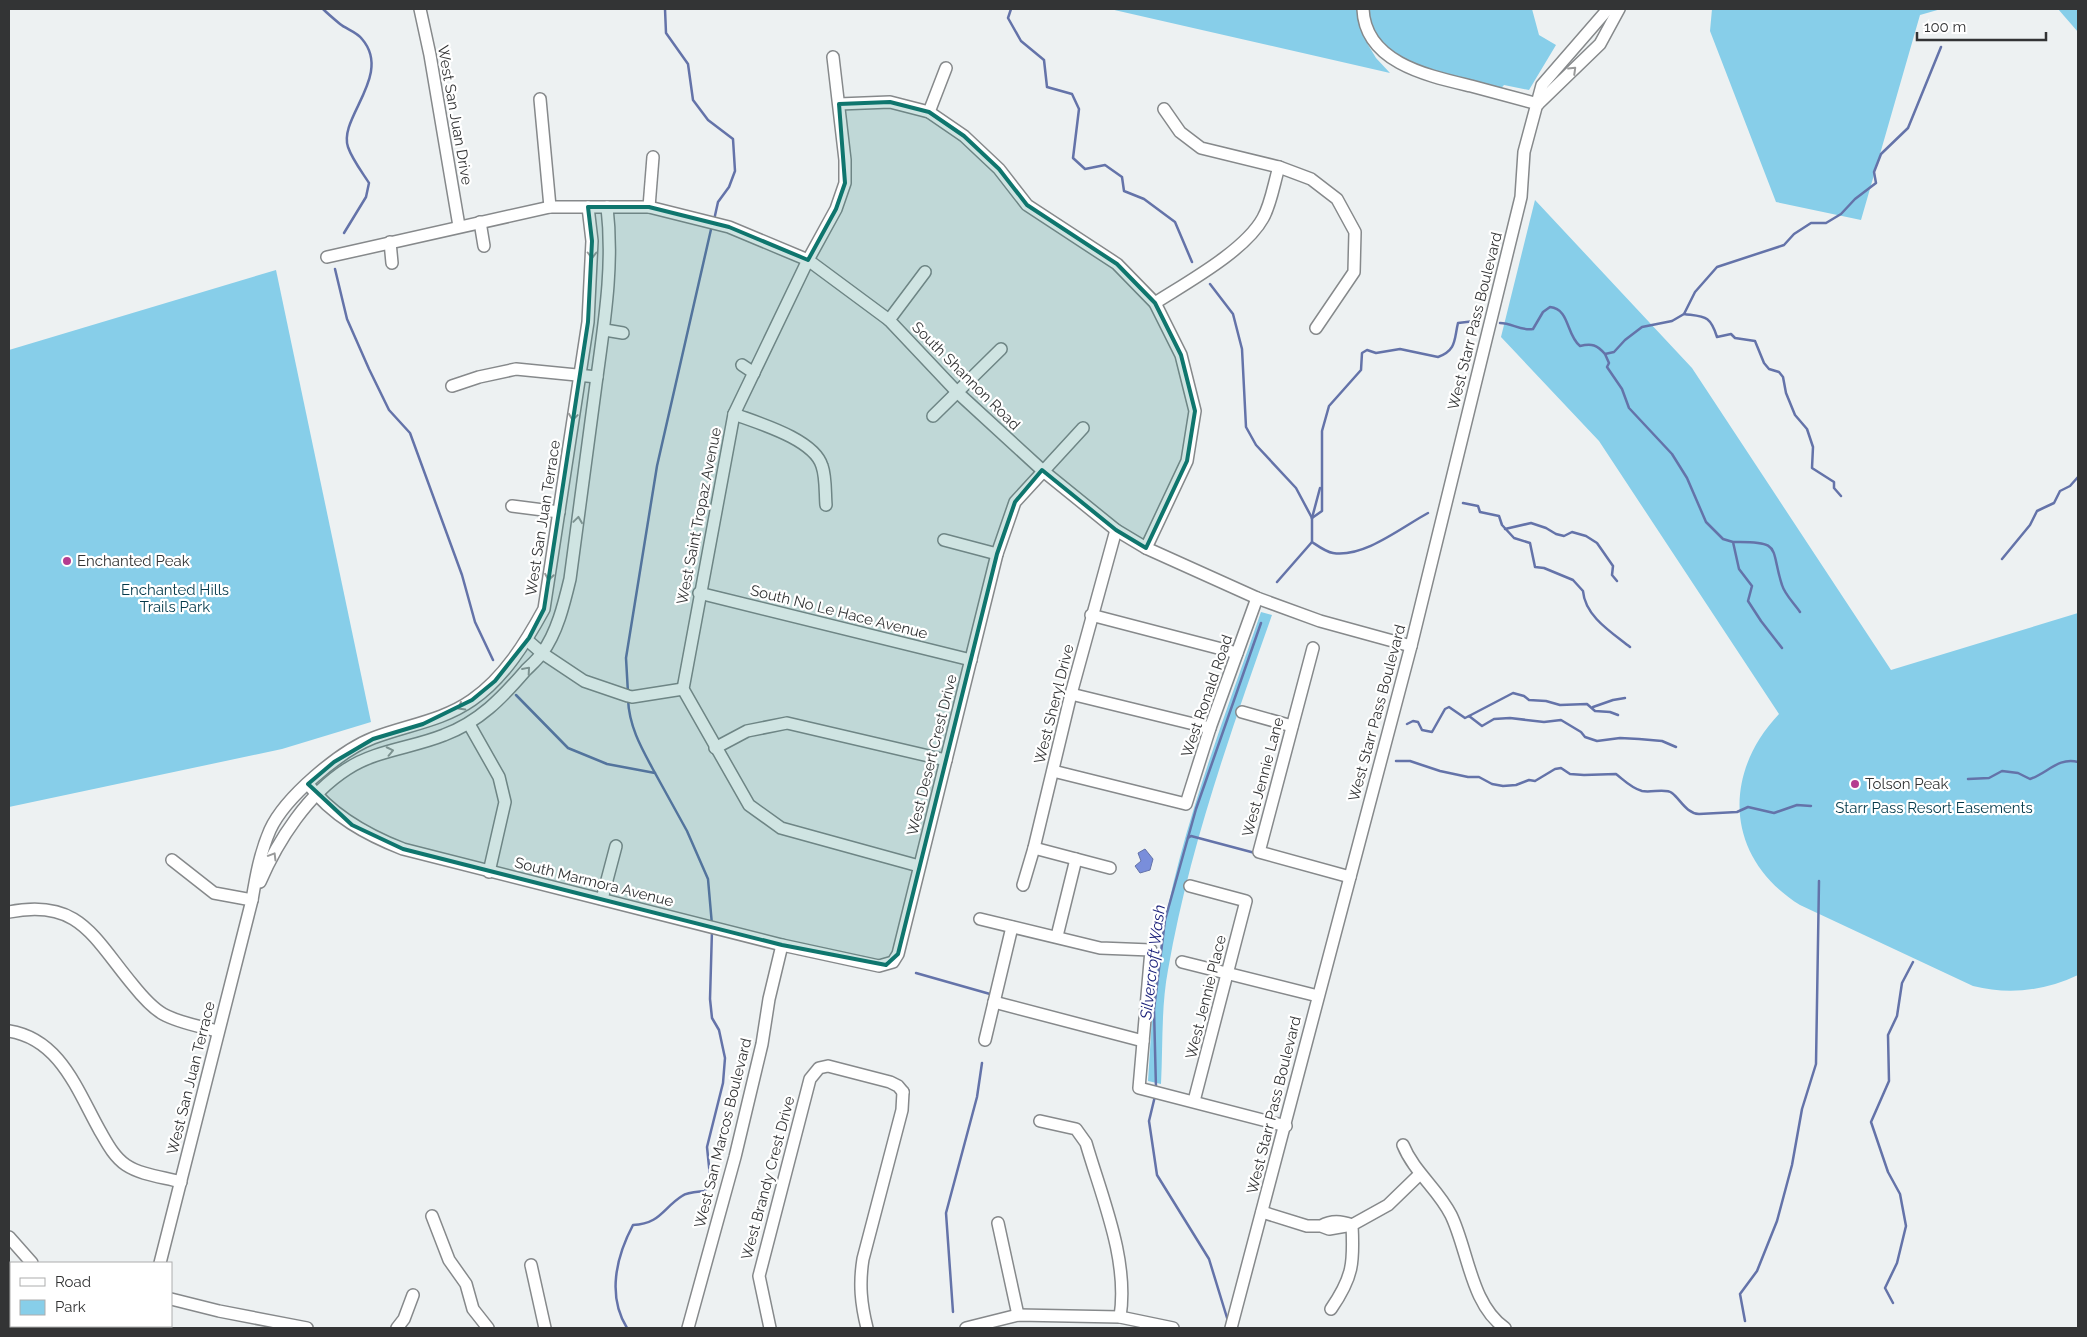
<svg xmlns="http://www.w3.org/2000/svg" width="2087" height="1337" font-family="Raleway,sans-serif">
<style>
.green{fill:#87cee9}
.water{fill:#798edb;stroke:#6473a9}
.lines{fill:none;stroke-linecap:round;stroke-linejoin:round}
.stream{stroke:#6473a9;stroke-width:2.5}
.minor-casing{stroke:#86898b;stroke-width:14}
.minor{stroke:#fff;stroke-width:11}
.oneway{stroke:#999a9a}
.marked{fill:#0f766e;fill-opacity:0.2;stroke:#0f766e;stroke-width:4;stroke-linejoin:round}
.poi-dot{fill:#b53c90;stroke:#fff;stroke-width:2}
.labels{text-anchor:middle;stroke-width:4.5;stroke-linejoin:round;paint-order:stroke}
.street-label{font-size:15px;fill:#333435;stroke:#fff}
.poi-label{font-size:15px;fill:#333435;stroke:#fff;text-anchor:start}
.park-label{font-size:15px;fill:#043a4b;stroke:#fff}
.water-label{font-size:16px;font-style:italic;fill:#1b217a;stroke:#fff}
</style>
<rect width="100%" height="100%" fill="#edf1f2"/>
<!-- green -->
<g class="green">
<path d="M1110,9H1532L1539,35L1556,45L1529,90L1504,85L1497,93L1420,74L1377,43H1367L1376,58L1390,73Z"/>
<path d="M1712,9H1941L1920,15L1861,220L1776,202L1710,31Z"/>
<path d="M2058,9H2078V32Z"/>
<path d="M1535,200L1692,368L1891,670L2078,613V975C2044,991 2009,995 1973,986L1800,905C1726,859 1721,775 1779,714L1599,441L1501,337Z"/>
<path d="M276,270L371,722L282,749L9,807V350Z"/>
<path d="M1261,612L1272,615C1231,731 1189,849 1168,970C1161,1007 1163,1047 1161,1084L1148,1081C1151,1040 1152,997 1159,956C1177,838 1222,725 1261,612Z"/>
</g>
<!-- water -->
<path class="water" d="M1145,849L1153,859L1150,870L1140,873L1135,866L1141,861L1138,853Z"/>
<g class="lines">
<!-- stream -->
<g class="stream">
<path d="M323,9C328,14 334,19 340,24C346,29 357,32 362,39C393,75 338,118 348,147C352,159 362,172 369,183L366,197L344,233"/>
<path d="M665,9L666,33L688,64L693,100L708,120L733,139L735,171L729,187L718,202L714,220"/>
<path d="M1011,9L1008,18L1021,41L1044,60L1047,87L1072,94L1079,109L1073,158L1085,169L1105,165L1122,177L1124,191L1144,199L1175,222L1192,262"/>
<path d="M335,269L347,319L369,369L389,410L410,433L462,575L475,622L493,660"/>
<path d="M1210,284L1233,314L1242,349L1246,427L1256,445L1296,488L1312,518V542L1277,582"/>
<path d="M1684,314C1705,317 1710,315 1717,337L1731,334L1735,338L1755,341L1764,363L1769,369L1779,372L1783,377L1786,393L1795,415L1807,429L1813,447L1812,468L1834,482V488L1841,496"/>
<path d="M1500,323C1512,323 1520,331 1533,329L1543,312L1550,307C1570,309 1566,335 1580,346C1592,343 1597,345 1605,354L1614,352L1625,340L1642,327L1672,321L1684,314L1695,292L1717,267L1784,245L1794,234L1811,223H1826L1841,214L1855,199L1876,183L1874,172L1881,154L1908,128L1941,47"/>
<path d="M1605,354L1609,363L1607,367L1622,389L1629,408L1672,454L1687,478L1706,522L1723,539L1733,542L1739,569L1752,586L1748,601L1761,621L1782,648"/>
<path d="M1463,503L1478,506L1480,512L1499,516L1502,525L1514,538L1530,543L1535,567L1544,568L1573,580L1583,591C1585,616 1611,632 1630,647"/>
<path d="M1312,518L1322,511V431L1329,406L1361,370L1362,353L1367,350L1376,353L1400,349L1438,357C1457,350 1454,339 1458,323L1475,321"/>
<path d="M1312,518L1320,488"/>
<path d="M1505,529L1531,523L1546,528L1556,534L1564,536L1572,532L1586,536L1597,543L1613,566L1612,575L1617,581"/>
<path d="M1312,542C1318,546 1326,552 1333,553C1364,558 1402,527 1428,513"/>
<path d="M1734,542C1783,541 1770,548 1782,585C1785,595 1794,603 1800,612"/>
<path d="M2002,559L2030,525L2037,511L2054,503L2060,491L2070,486L2078,477"/>
<path d="M628,693L626,658L657,466L712,225"/>
<path d="M516,695L568,748L607,764L655,773L687,831L708,879L712,925"/>
<path d="M628,699C629,727 642,749 655,773"/>
<path d="M1593,707L1613,700L1625,698"/>
<path d="M1469,716L1513,693L1524,696L1529,700L1546,701L1560,705L1587,704L1595,711L1610,712L1618,715"/>
<path d="M1407,724L1413,721L1418,722L1422,730L1432,732L1445,709L1449,707L1465,718L1469,716L1482,726L1494,719L1510,718L1544,722L1561,720L1581,732L1585,737L1597,741L1620,738L1639,739L1662,741L1676,747"/>
<path d="M1396,761H1410L1440,771L1468,777H1479L1492,784L1503,786L1516,785L1529,780L1535,781L1555,769L1561,768L1570,774L1584,775L1616,774C1625,781 1631,788 1642,791C1651,793 1666,788 1672,793C1681,800 1686,813 1699,814L1737,812L1748,807L1774,813L1797,805L1811,806"/>
<path d="M1968,779L1989,778L2002,771L2018,773L2030,779C2048,773 2058,757 2078,762"/>
<path d="M1188,838L1191,836L1255,853"/>
<path d="M916,973L990,994"/>
<path d="M1156,1088L1154,1009L1165,920L1196,809L1261,623"/>
<path d="M1155,1096L1149,1121L1157,1175L1209,1259L1228,1321"/>
<path d="M1893,1303L1885,1288L1897,1263L1906,1226L1900,1194L1888,1172L1871,1122L1889,1081L1888,1035L1897,1016L1902,983L1913,962"/>
<path d="M953,1312L946,1213L977,1097L982,1063"/>
<path d="M1745,1321L1740,1294L1757,1271L1777,1221L1792,1165L1802,1109L1816,1064L1819,881"/>
<path d="M627,1328C607,1296 616,1257 633,1225C660,1224 663,1208 682,1196C688,1192 698,1192 705,1191L710,1176L707,1147L723,1083L725,1058L719,1030L712,1018L710,999L712,930"/>
</g>
<!-- minor casing -->
<g class="minor-casing">
<g id="minor">
<path d="M420,9L430,55L459,226"/>
<path d="M1363,9C1365,63 1429,76 1471,86C1493,92 1516,98 1538,104"/>
<path d="M833,57L845,160V183L836,209L808,260L734,414L683,689L749,805L781,828L919,866"/>
<path d="M540,99L550,207"/>
<path d="M839,104L890,102L929,112L964,136L999,169L1027,205L1117,264L1155,303L1181,355L1195,411L1187,461L1146,548"/>
<path d="M1538,104L1600,44L1619,9"/>
<path d="M1164,109L1180,132L1201,148L1279,167L1311,179L1337,199L1355,232L1354,272L1316,328"/>
<path d="M929,112L946,68"/>
<path d="M649,207L653,157"/>
<path d="M480,222L484,246"/>
<path d="M390,242L392,263"/>
<path d="M327,257L550,207H649L729,227L808,260L889,320L957,392L1042,470L1116,530L1146,548L1257,598L1320,621L1411,646"/>
<path d="M1155,303C1186,283 1245,251 1263,218C1271,204 1274,183 1279,167"/>
<path d="M889,320L925,272"/>
<path d="M605,330L623,333"/>
<path d="M742,365L754,373"/>
<path d="M452,386L479,377L516,369L597,377"/>
<path d="M734,414C758,423 814,439 822,466C826,477 825,493 826,505"/>
<path d="M933,416L1001,349"/>
<path d="M512,506L559,512"/>
<path d="M944,540L997,554"/>
<path d="M699,593L971,660"/>
<path d="M1091,615L1237,653"/>
<path d="M527,640L542,653L584,681L628,696L632,697L683,689"/>
<path d="M1313,648L1259,852L1350,877"/>
<path d="M1071,694L1210,728"/>
<path d="M1242,712L1292,726"/>
<path d="M469,724L499,777L505,802L489,872"/>
<path d="M715,748L747,731L787,723L946,760"/>
<path d="M1053,771L1186,804L1210,728L1257,598"/>
<path d="M308,784C332,816 367,835 403,849L782,945L879,966L893,962L898,954L997,554L1015,502L1083,428"/>
<path d="M1034,848L1110,868"/>
<path d="M172,860L214,893L252,900"/>
<path d="M260,882C278,840 308,794 347,769C376,750 412,748 444,735C479,722 502,698 526,670C531,665 537,660 542,653C557,633 564,604 570,579C579,514 587,449 596,384C604,324 614,267 607,207"/>
<path d="M1023,885L1034,848L1071,694L1116,530"/>
<path d="M1190,886L1246,901L1194,1101"/>
<path d="M602,899L616,846"/>
<path d="M9,912C79,898 93,937 133,985C141,995 151,1007 163,1014C179,1023 199,1026 217,1031"/>
<path d="M980,919L1100,948L1151,950L1139,1088L1286,1126"/>
<path d="M1057,936L1076,859"/>
<path d="M1182,962L1318,996"/>
<path d="M994,1002L1143,1041"/>
<path d="M9,1031C60,1039 77,1090 100,1131C107,1143 114,1157 126,1165C141,1175 163,1177 181,1182"/>
<path d="M985,1040L1012,927"/>
<path d="M1040,1121L1076,1129L1086,1143C1102,1198 1129,1260 1120,1317"/>
<path d="M1403,1145C1414,1172 1438,1189 1451,1215C1468,1250 1471,1305 1505,1328"/>
<path d="M1262,1212L1307,1226H1321L1329,1229L1352,1225C1341,1221 1332,1220 1321,1226"/>
<path d="M432,1216L449,1260L466,1284L473,1309L488,1328"/>
<path d="M998,1223L1018,1315"/>
<path d="M9,1237L32,1263"/>
<path d="M160,1263L252,900C256,876 260,853 270,830C285,797 340,751 373,738C407,725 442,721 472,700C504,678 526,642 544,609L588,322L592,241L588,207"/>
<path d="M531,1265L545,1328"/>
<path d="M171,1299L219,1311L307,1328"/>
<path d="M1331,1309C1353,1277 1354,1263 1352,1225L1388,1205L1420,1174"/>
<path d="M38,1328L39,1326"/>
<path d="M143,1328L144,1326"/>
<path d="M397,1328L404,1319L413,1295"/>
<path d="M688,1328L735,1157L762,1044L769,999L782,945"/>
<path d="M770,1328L759,1276L810,1079L819,1068L828,1066L890,1082L898,1086L903,1092"/>
<path d="M867,1328C861,1304 859,1284 863,1259L902,1110L903,1092"/>
<path d="M966,1328L1018,1315L1120,1317L1173,1328"/>
<path d="M1231,1328L1411,646L1521,197L1524,152L1542,85L1608,9"/>
</g>
</g>
<!-- minor -->
<use href="#minor" class="minor"/>
</g>
<!-- one-way arrows -->
<defs><path id="oneway-chevron" d="M-2-3.5L2.5 0L-2 3.5" fill="none" stroke-width="1.6" stroke-linecap="round" stroke-linejoin="round" transform="scale(1.25)"/></defs>
<g class="oneway">
<use href="#oneway-chevron" transform="translate(1573 70) rotate(-44)"/>
<use href="#oneway-chevron" transform="translate(592 255) rotate(90)"/>
<use href="#oneway-chevron" transform="translate(573 417) rotate(98)"/>
<use href="#oneway-chevron" transform="translate(578 520) rotate(-82)"/>
<use href="#oneway-chevron" transform="translate(549 577) rotate(99)"/>
<use href="#oneway-chevron" transform="translate(527 670) rotate(-49)"/>
<use href="#oneway-chevron" transform="translate(461 707) rotate(150)"/>
<use href="#oneway-chevron" transform="translate(390 751) rotate(-12)"/>
<use href="#oneway-chevron" transform="translate(273 856) rotate(-59)"/>
</g>
<!-- marked area -->
<path class="marked" d="M890,102L929,112L964,136L999,169L1027,205L1117,264L1155,303L1181,355L1195,411L1187,461L1146,548L1116,530L1042,470L1015,502L997,554L898,954L886,965L782,945L403,849L352,825L308,784L334,762L373,739L423,724L472,700L495,681L529,638L544,609L588,322L592,241L588,207H649L729,227L808,260L836,209L845,183L839,104Z"/>
<!-- markers -->
<g class="poi-dot">
<circle cx="67" cy="561" r="5"/>
<circle cx="1855" cy="784" r="5"/>
</g>
<g class="labels">
<!-- street labels -->
<g class="street-label">
<text transform="translate(455 115) rotate(80)" y="5">West San Juan Drive</text>
<text transform="translate(1475 321) rotate(-76)" y="5">West Starr Pass Boulevard</text>
<text transform="translate(966 376) rotate(45)" y="5">South Shannon Road</text>
<text transform="translate(699 516) rotate(-79)" y="5">West Saint Tropaz Avenue</text>
<text transform="translate(543 518) rotate(-81)" y="5">West San Juan Terrace</text>
<text transform="translate(839 612) rotate(14)" y="5">South No Le Hace Avenue</text>
<text transform="translate(1207 696) rotate(-71)" y="5">West Ronald Road</text>
<text transform="translate(1054 704) rotate(-76)" y="5">West Sheryl Drive</text>
<text transform="translate(1377 713) rotate(-75)" y="5">West Starr Pass Boulevard</text>
<text transform="translate(932 755) rotate(-76)" y="5">West Desert Crest Drive</text>
<text transform="translate(1263 777) rotate(-75)" y="5">West Jennie Lane</text>
<text transform="translate(594 882) rotate(14)" y="5">South Marmora Avenue</text>
<text transform="translate(1206 997) rotate(-76)" y="5">West Jennie Place</text>
<text transform="translate(191 1078) rotate(-76)" y="5">West San Juan Terrace</text>
<text transform="translate(1274 1105) rotate(-76)" y="5">West Starr Pass Boulevard</text>
<text transform="translate(723 1133) rotate(-76)" y="5">West San Marcos Boulevard</text>
<text transform="translate(768 1178) rotate(-75)" y="5">West Brandy Crest Drive</text>
</g>
<!-- poi labels -->
<g class="poi-label">
<text x="77" y="566">Enchanted Peak</text>
<text x="1865" y="789">Tolson Peak</text>
</g>
<!-- park labels -->
<g class="park-label">
<text x="175" y="595">Enchanted Hills<tspan x="175" dy="17">Trails Park</tspan></text>
<text x="1934" y="813">Starr Pass Resort Easements</text>
</g>
<!-- water labels -->
<g class="water-label">
<text transform="translate(1152 962) rotate(-83)" y="6">Silvercroft Wash</text>
</g>
</g>
<!-- border -->
<rect width="2087" height="1337" fill="none" stroke="#333435" stroke-width="20"/>
<!-- legend -->
<rect x="10" y="1262" width="162" height="65" fill="#ffffff" stroke="#adaeae"/>
<rect x="20" y="1278" width="25" height="8" fill="#ffffff" stroke="#adaeae"/>
<text x="55" y="1287" font-size="15" fill="#333435">Road</text>
<rect x="20" y="1300" width="25" height="15" fill="#87cee9" stroke="#adaeae"/>
<text x="55" y="1312" font-size="15" fill="#333435">Park</text>
<!-- scale -->
<path d="M1917 32v8h129v-8" fill="none" stroke="#333435" stroke-width="2.5"/>
<text x="1924" y="32" font-size="15" fill="#333435" stroke="#ffffff" stroke-width="4" paint-order="stroke">100 m</text>
</svg>
